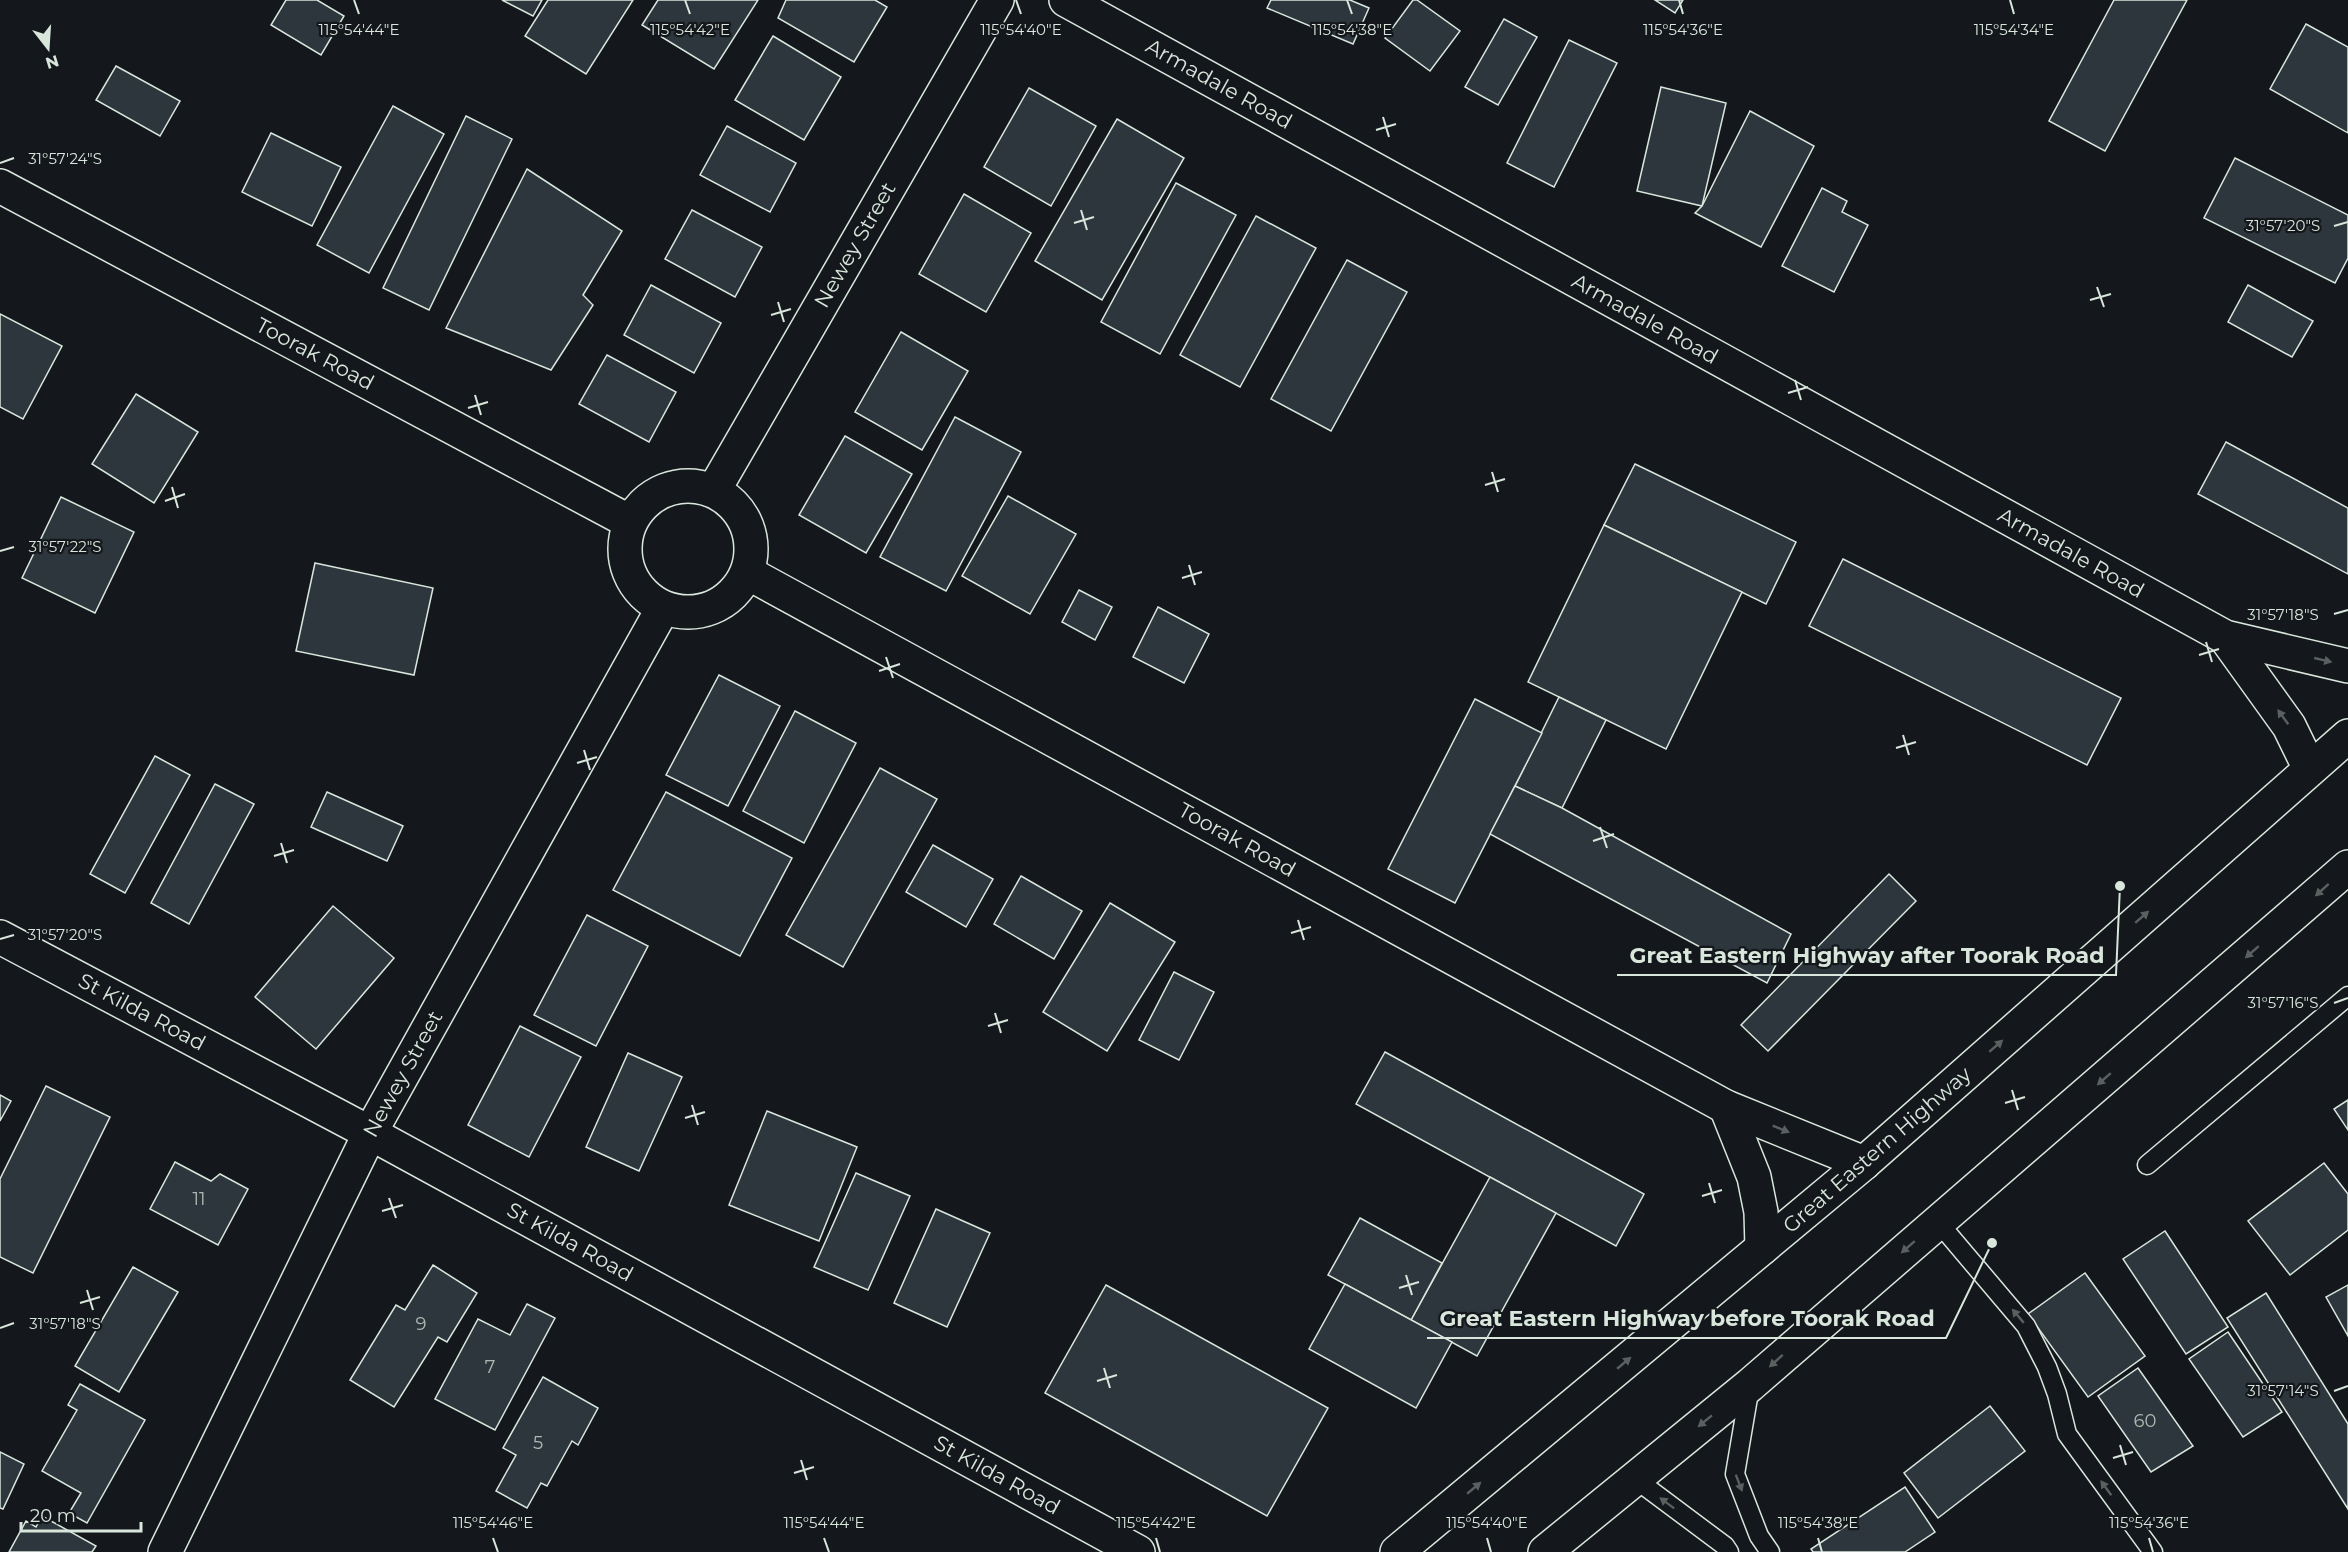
<svg xmlns="http://www.w3.org/2000/svg" width="2348" height="1552" font-family="Montserrat,sans-serif">
<style>
.building{fill:#2c363c;stroke:#d8e6dc;stroke-width:1.5}
.lines{fill:none;stroke-linecap:round;stroke-linejoin:round}
.service-casing{stroke:#d8e6dc;stroke-width:21}
.minor-casing{stroke:#d8e6dc;stroke-width:36}
.trunk-casing{stroke:#d8e6dc;stroke-width:36}
.service{stroke:#14181c;stroke-width:18}
.minor{stroke:#14181c;stroke-width:33}
.trunk{stroke:#14181c;stroke-width:33}
.oneway{fill:#59605f}
.ticks{fill:none;stroke:#d8e6dc;stroke-width:2}
.labels{text-anchor:middle;stroke-width:4.5;stroke-linejoin:round;paint-order:stroke}
.number-label{font-size:18px;fill:#adbab4}
.street-label{font-size:21px;fill:#d8e6dc;stroke:#14181c}
.ticks-label{font-size:15px;text-anchor:middle;fill:#d8e6dc;stroke:#14181c;stroke-width:4.5;stroke-linejoin:round;paint-order:stroke}
.leader{fill:none;stroke:#d8e6dc;stroke-width:2}
.callout-dot{fill:#d8e6dc;stroke:#14181c;stroke-width:2}
.callout-label{font-size:22px;text-anchor:middle;font-weight:bold;fill:#d8e6dc;stroke:#14181c;stroke-width:4.5;stroke-linejoin:round;paint-order:stroke}
</style>
<rect width="100%" height="100%" fill="#14181c"/>
<!-- building -->
<g class="building">
<path d="M286,0H317L344,16L321,55L271,25Z"/>
<path d="M502,0H542L533,16Z"/>
<path d="M548,0H633L586,74L525,36Z"/>
<path d="M658,0H758L714,69L642,25Z"/>
<path d="M786,0H875L887,7L854,62L778,18Z"/>
<path d="M1271,0H1350L1369,8L1353,44L1267,8Z"/>
<path d="M1413,0H1417L1460,31L1430,71L1385,38Z"/>
<path d="M1655,0H1683L1675,13Z"/>
<path d="M2114,0H2187L2105,151L2049,121Z"/>
<path d="M1504,19L1537,37L1498,105L1465,87Z"/>
<path d="M2306,24L2348,47V133L2270,89Z"/>
<path d="M773,36L841,77L804,140L735,100Z"/>
<path d="M1569,40L1617,63L1554,187L1507,163Z"/>
<path d="M116,66L180,101L160,136L96,100Z"/>
<path d="M1661,87L1726,103L1702,206L1637,191Z"/>
<path d="M1029,88L1096,126L1051,206L984,167Z"/>
<path d="M393,106L444,134L369,273L317,245Z"/>
<path d="M1750,111L1814,146L1761,247L1695,213L1702,206Z"/>
<path d="M466,116L512,139L429,310L383,288Z"/>
<path d="M1117,119L1184,158L1102,300L1035,261Z"/>
<path d="M727,126L796,163L770,212L700,175Z"/>
<path d="M271,133L341,167L312,226L242,192Z"/>
<path d="M2235,158L2348,215V258L2335,283L2204,218Z"/>
<path d="M527,169L622,231L583,295L593,305L551,370L446,328Z"/>
<path d="M1176,183L1236,215L1160,354L1101,322Z"/>
<path d="M1822,188L1847,201L1842,212L1868,225L1834,292L1782,266Z"/>
<path d="M964,194L1031,233L986,312L919,274Z"/>
<path d="M692,210L762,247L735,297L665,259Z"/>
<path d="M1256,216L1316,248L1240,387L1180,355Z"/>
<path d="M1347,260L1407,292L1331,431L1271,399Z"/>
<path d="M651,285L721,323L694,373L624,335Z"/>
<path d="M2248,285L2313,321L2292,357L2228,322Z"/>
<path d="M0,314L62,346L23,419L0,407Z"/>
<path d="M901,332L968,371L922,450L855,412Z"/>
<path d="M607,355L676,392L649,442L579,404Z"/>
<path d="M136,394L198,432L154,503L92,464Z"/>
<path d="M955,417L1021,452L946,591L880,557Z"/>
<path d="M845,436L912,474L866,553L799,515Z"/>
<path d="M2226,442L2348,508V574L2198,494Z"/>
<path d="M1635,464L1796,542L1766,604L1604,525Z"/>
<path d="M1008,496L1076,534L1030,614L962,576Z"/>
<path d="M61,497L134,532L95,613L22,578Z"/>
<path d="M1604,525L1742,592L1666,749L1528,682Z"/>
<path d="M1843,559L2121,698L2087,765L1809,626Z"/>
<path d="M315,563L433,588L414,675L296,651Z"/>
<path d="M1079,590L1112,607L1095,640L1062,622Z"/>
<path d="M1158,607L1209,634L1184,683L1133,657Z"/>
<path d="M719,675L780,706L728,806L666,775Z"/>
<path d="M1559,697L1606,720L1562,808L1515,786Z"/>
<path d="M1475,699L1542,733L1455,903L1388,869Z"/>
<path d="M795,711L856,743L804,843L743,811Z"/>
<path d="M155,756L190,775L125,893L90,874Z"/>
<path d="M880,768L937,799L843,967L786,935Z"/>
<path d="M215,784L254,804L189,924L151,903Z"/>
<path d="M1515,786L1562,808L1791,934L1767,983L1490,834Z"/>
<path d="M327,792L403,826L387,861L311,827Z"/>
<path d="M666,792L792,858L740,956L613,890Z"/>
<path d="M933,845L993,879L966,927L906,892Z"/>
<path d="M1889,874L1916,901L1768,1051L1741,1025Z"/>
<path d="M1021,876L1082,911L1054,959L994,924Z"/>
<path d="M1110,903L1175,942L1107,1051L1043,1012Z"/>
<path d="M333,906L394,958L316,1049L255,997Z"/>
<path d="M587,915L648,946L596,1046L534,1015Z"/>
<path d="M1174,972L1214,992L1179,1060L1139,1040Z"/>
<path d="M520,1026L581,1057L529,1157L468,1125Z"/>
<path d="M1385,1052L1644,1194L1616,1246L1356,1104Z"/>
<path d="M628,1053L682,1077L639,1171L586,1147Z"/>
<path d="M46,1086L110,1117L33,1273L0,1257V1179Z"/>
<path d="M0,1095L11,1101L0,1121Z"/>
<path d="M2348,1100V1130L2334,1109Z"/>
<path d="M767,1111L857,1147L819,1241L729,1205Z"/>
<path d="M175,1162L211,1181L220,1174L248,1189L218,1245L150,1209Z"/>
<path d="M2324,1163L2348,1194V1230L2290,1275L2248,1221Z"/>
<path d="M856,1173L910,1196L868,1290L814,1267Z"/>
<path d="M1490,1177L1556,1213L1477,1356L1411,1320Z"/>
<path d="M936,1209L990,1233L947,1327L894,1303Z"/>
<path d="M1360,1218L1442,1263L1411,1320L1328,1275Z"/>
<path d="M2165,1231L2228,1327L2186,1354L2123,1259Z"/>
<path d="M433,1265L477,1293L447,1342L438,1337L394,1407L350,1380L396,1305L405,1310Z"/>
<path d="M133,1267L178,1292L119,1392L75,1366Z"/>
<path d="M2085,1273L2145,1356L2088,1397L2028,1314Z"/>
<path d="M1345,1284L1452,1342L1416,1408L1309,1349Z"/>
<path d="M1106,1285L1328,1408L1267,1516L1045,1393Z"/>
<path d="M2348,1285V1336L2326,1297Z"/>
<path d="M2266,1293L2348,1424V1509L2227,1318Z"/>
<path d="M527,1304L555,1318L495,1430L435,1399L478,1319L510,1335Z"/>
<path d="M2228,1332L2282,1412L2243,1437L2189,1359Z"/>
<path d="M2138,1368L2193,1446L2151,1472L2098,1396Z"/>
<path d="M543,1377L598,1408L578,1445L572,1441L547,1486L541,1483L527,1508L496,1491L516,1455L503,1448Z"/>
<path d="M80,1384L145,1420L87,1523L69,1513L81,1493L42,1471L77,1410L68,1405Z"/>
<path d="M1990,1406L2025,1451L1938,1518L1904,1473Z"/>
<path d="M0,1452L24,1464L3,1509L0,1508Z"/>
<path d="M1905,1487L1935,1532L1905,1552H1813L1811,1549Z"/>
<path d="M42,1516L96,1546L92,1552H9L26,1521L36,1527Z"/>
</g>
<g class="lines">
<!-- service casing -->
<g class="service-casing">
<g id="service">
<path d="M2147,1165L2348,996"/>
<path d="M1938,1222L2026,1326L2047,1367L2057,1394L2067,1434L2153,1552"/>
<path d="M1750,1386L1735,1474L1759,1536L1770,1552"/>
<path d="M1634,1478L1725,1546L1729,1552"/>
</g>
</g>
<!-- minor casing -->
<g class="minor-casing">
<g id="minor">
<path d="M1066,0L2225,637L2348,666"/>
<path d="M0,186L630,522"/>
<circle cx="688" cy="549" r="63"/>
<path d="M714,490L997,0"/>
<path d="M748,573L1726,1107L1864,1163"/>
<path d="M2225,637L2289,726L2310,769"/>
<path d="M0,937L370,1133L1138,1552"/>
<path d="M1726,1107L1754,1177L1761,1212L1762,1248"/>
<path d="M165,1552L370,1133L663,608"/>
</g>
</g>
<!-- trunk casing -->
<g class="trunk-casing">
<g id="trunk">
<path d="M1397,1552L1864,1163L2348,736"/>
<path d="M1545,1552L1750,1385L2348,867"/>
</g>
</g>
<!-- service -->
<use href="#service" class="service"/>
<!-- minor -->
<use href="#minor" class="minor"/>
<!-- trunk -->
<use href="#trunk" class="trunk"/>
</g>
<!-- one-way arrows -->
<defs><path id="oneway-solid" d="M-6-.8H1V-3.2L6.5 0L1 3.2V.8H-6Z" transform="scale(1.5)"/></defs>
<g class="oneway">
<use href="#oneway-solid" transform="translate(2323 660) rotate(13)"/>
<use href="#oneway-solid" transform="translate(2283 717) rotate(-126)"/>
<use href="#oneway-solid" transform="translate(2322 890) rotate(138)"/>
<use href="#oneway-solid" transform="translate(2142 917) rotate(-41)"/>
<use href="#oneway-solid" transform="translate(2252 952) rotate(139)"/>
<use href="#oneway-solid" transform="translate(1996 1046) rotate(-41)"/>
<use href="#oneway-solid" transform="translate(2104 1079) rotate(139)"/>
<use href="#oneway-solid" transform="translate(1781 1129) rotate(22)"/>
<use href="#oneway-solid" transform="translate(1908 1247) rotate(139)"/>
<use href="#oneway-solid" transform="translate(2018 1316) rotate(-130)"/>
<use href="#oneway-solid" transform="translate(1776 1361) rotate(138)"/>
<use href="#oneway-solid" transform="translate(1624 1363) rotate(-40)"/>
<use href="#oneway-solid" transform="translate(1705 1421) rotate(141)"/>
<use href="#oneway-solid" transform="translate(1739 1483) rotate(69)"/>
<use href="#oneway-solid" transform="translate(1474 1488) rotate(-40)"/>
<use href="#oneway-solid" transform="translate(2106 1488) rotate(-126)"/>
<use href="#oneway-solid" transform="translate(1667 1503) rotate(-143)"/>
</g>
<!-- ticks -->
<path class="ticks" d="M354,0L359,14M685,0L690,14M1016,0L1021,14M1347,0L1352,14M1679,0L1683,14M2010,0L2014,14M1383,117L1389,137M1376,130L1396,124M0,163L14,158M1081,210L1087,230M1074,223L1094,217M2334,226L2348,222M2097,287L2104,307M2090,300L2111,294M778,302L784,322M771,315L791,309M1795,380L1801,400M1788,393L1808,387M475,395L481,415M468,408L488,402M1492,472L1498,492M1485,485L1505,479M172,487L178,508M165,501L185,494M0,551L14,547M1189,565L1195,585M1182,578L1202,572M2334,614L2348,610M2206,642L2212,662M2199,655L2219,649M886,657L893,678M879,671L900,664M1903,735L1909,755M1896,748L1916,742M584,750L590,770M577,763L597,757M1600,827L1607,848M1593,841L1614,834M281,843L287,863M274,856L294,850M1298,920L1304,940M1291,933L1311,927M0,939L14,935M2334,1003L2348,998M995,1013L1001,1033M988,1026L1008,1020M2012,1090L2018,1110M2005,1103L2025,1097M692,1105L698,1125M685,1118L705,1112M1709,1183L1715,1203M1702,1196L1722,1190M389,1198L396,1218M382,1211L403,1205M1406,1275L1412,1295M1399,1288L1419,1282M87,1290L93,1310M80,1303L100,1297M0,1328L14,1323M1104,1368L1110,1388M1097,1381L1117,1375M2334,1391L2348,1386M2120,1445L2126,1465M2113,1458L2133,1452M801,1460L807,1480M794,1473L814,1467M493,1538L498,1552M824,1538L829,1552M1156,1538L1160,1552M1487,1538L1491,1552M1818,1538L1822,1552M2149,1538L2153,1552"/>
<g class="labels">
<!-- number labels -->
<g class="number-label">
<text x="199" y="1205">11</text>
<text x="421" y="1330">9</text>
<text x="490" y="1373">7</text>
<text x="2145" y="1427">60</text>
<text x="538" y="1449">5</text>
</g>
<!-- street labels -->
<g class="street-label">
<text transform="translate(1219 84) rotate(29)" y="7">Armadale Road</text>
<text transform="translate(855 245) rotate(-60)" y="7">Newey Street</text>
<text transform="translate(1645 319) rotate(29)" y="7">Armadale Road</text>
<text transform="translate(315 354) rotate(28)" y="7">Toorak Road</text>
<text transform="translate(2071 553) rotate(29)" y="7">Armadale Road</text>
<text transform="translate(1237 840) rotate(29)" y="7">Toorak Road</text>
<text transform="translate(142 1012) rotate(28)" y="7">St Kilda Road</text>
<text transform="translate(403 1074) rotate(-61)" y="7">Newey Street</text>
<text transform="translate(1877 1150) rotate(-41)" y="7">Great Eastern Highway</text>
<text transform="translate(570 1242) rotate(29)" y="7">St Kilda Road</text>
<text transform="translate(997 1475) rotate(29)" y="7">St Kilda Road</text>
</g>
</g>
<g class="ticks-label">
<text x="359" y="35">115°54'44"E</text>
<text x="690" y="35">115°54'42"E</text>
<text x="1021" y="35">115°54'40"E</text>
<text x="1352" y="35">115°54'38"E</text>
<text x="1683" y="35">115°54'36"E</text>
<text x="2014" y="35">115°54'34"E</text>
<text x="65" y="164">31°57'24"S</text>
<text x="2283" y="231">31°57'20"S</text>
<text x="65" y="552">31°57'22"S</text>
<text x="2283" y="620">31°57'18"S</text>
<text x="65" y="940">31°57'20"S</text>
<text x="2283" y="1008">31°57'16"S</text>
<text x="65" y="1329">31°57'18"S</text>
<text x="2283" y="1396">31°57'14"S</text>
<text x="493" y="1528">115°54'46"E</text>
<text x="824" y="1528">115°54'44"E</text>
<text x="1156" y="1528">115°54'42"E</text>
<text x="1487" y="1528">115°54'40"E</text>
<text x="1818" y="1528">115°54'38"E</text>
<text x="2149" y="1528">115°54'36"E</text>
</g>
<!-- callouts -->
<path class="leader" d="M2120 886L2116 975H1617M1992 1243L1946 1338H1427"/>
<g class="callout-dot">
<circle cx="2120" cy="886" r="6"/>
<circle cx="1992" cy="1243" r="6"/>
</g>
<g class="callout-label">
<text x="1867" y="963">Great Eastern Highway after Toorak Road</text>
<text x="1687" y="1326">Great Eastern Highway before Toorak Road</text>
</g>
<!-- north arrow -->
<g transform="translate(48 48) rotate(163)" stroke="#14181c" stroke-width="4.5" paint-order="stroke">
<path d="M0-4.5L10 22L0 15L-10 22Z" fill="#d8e6dc"/>
<text y="-9" font-size="16" font-weight="bold" text-anchor="middle" fill="#d8e6dc">N</text>
</g>
<!-- scale -->
<path d="M21 1522v9h120v-9" fill="none" stroke="#d8e6dc" stroke-width="3"/>
<text x="30" y="1522" font-size="18" fill="#d8e6dc" stroke="#14181c" stroke-width="4.5" paint-order="stroke">20 m</text>
</svg>
